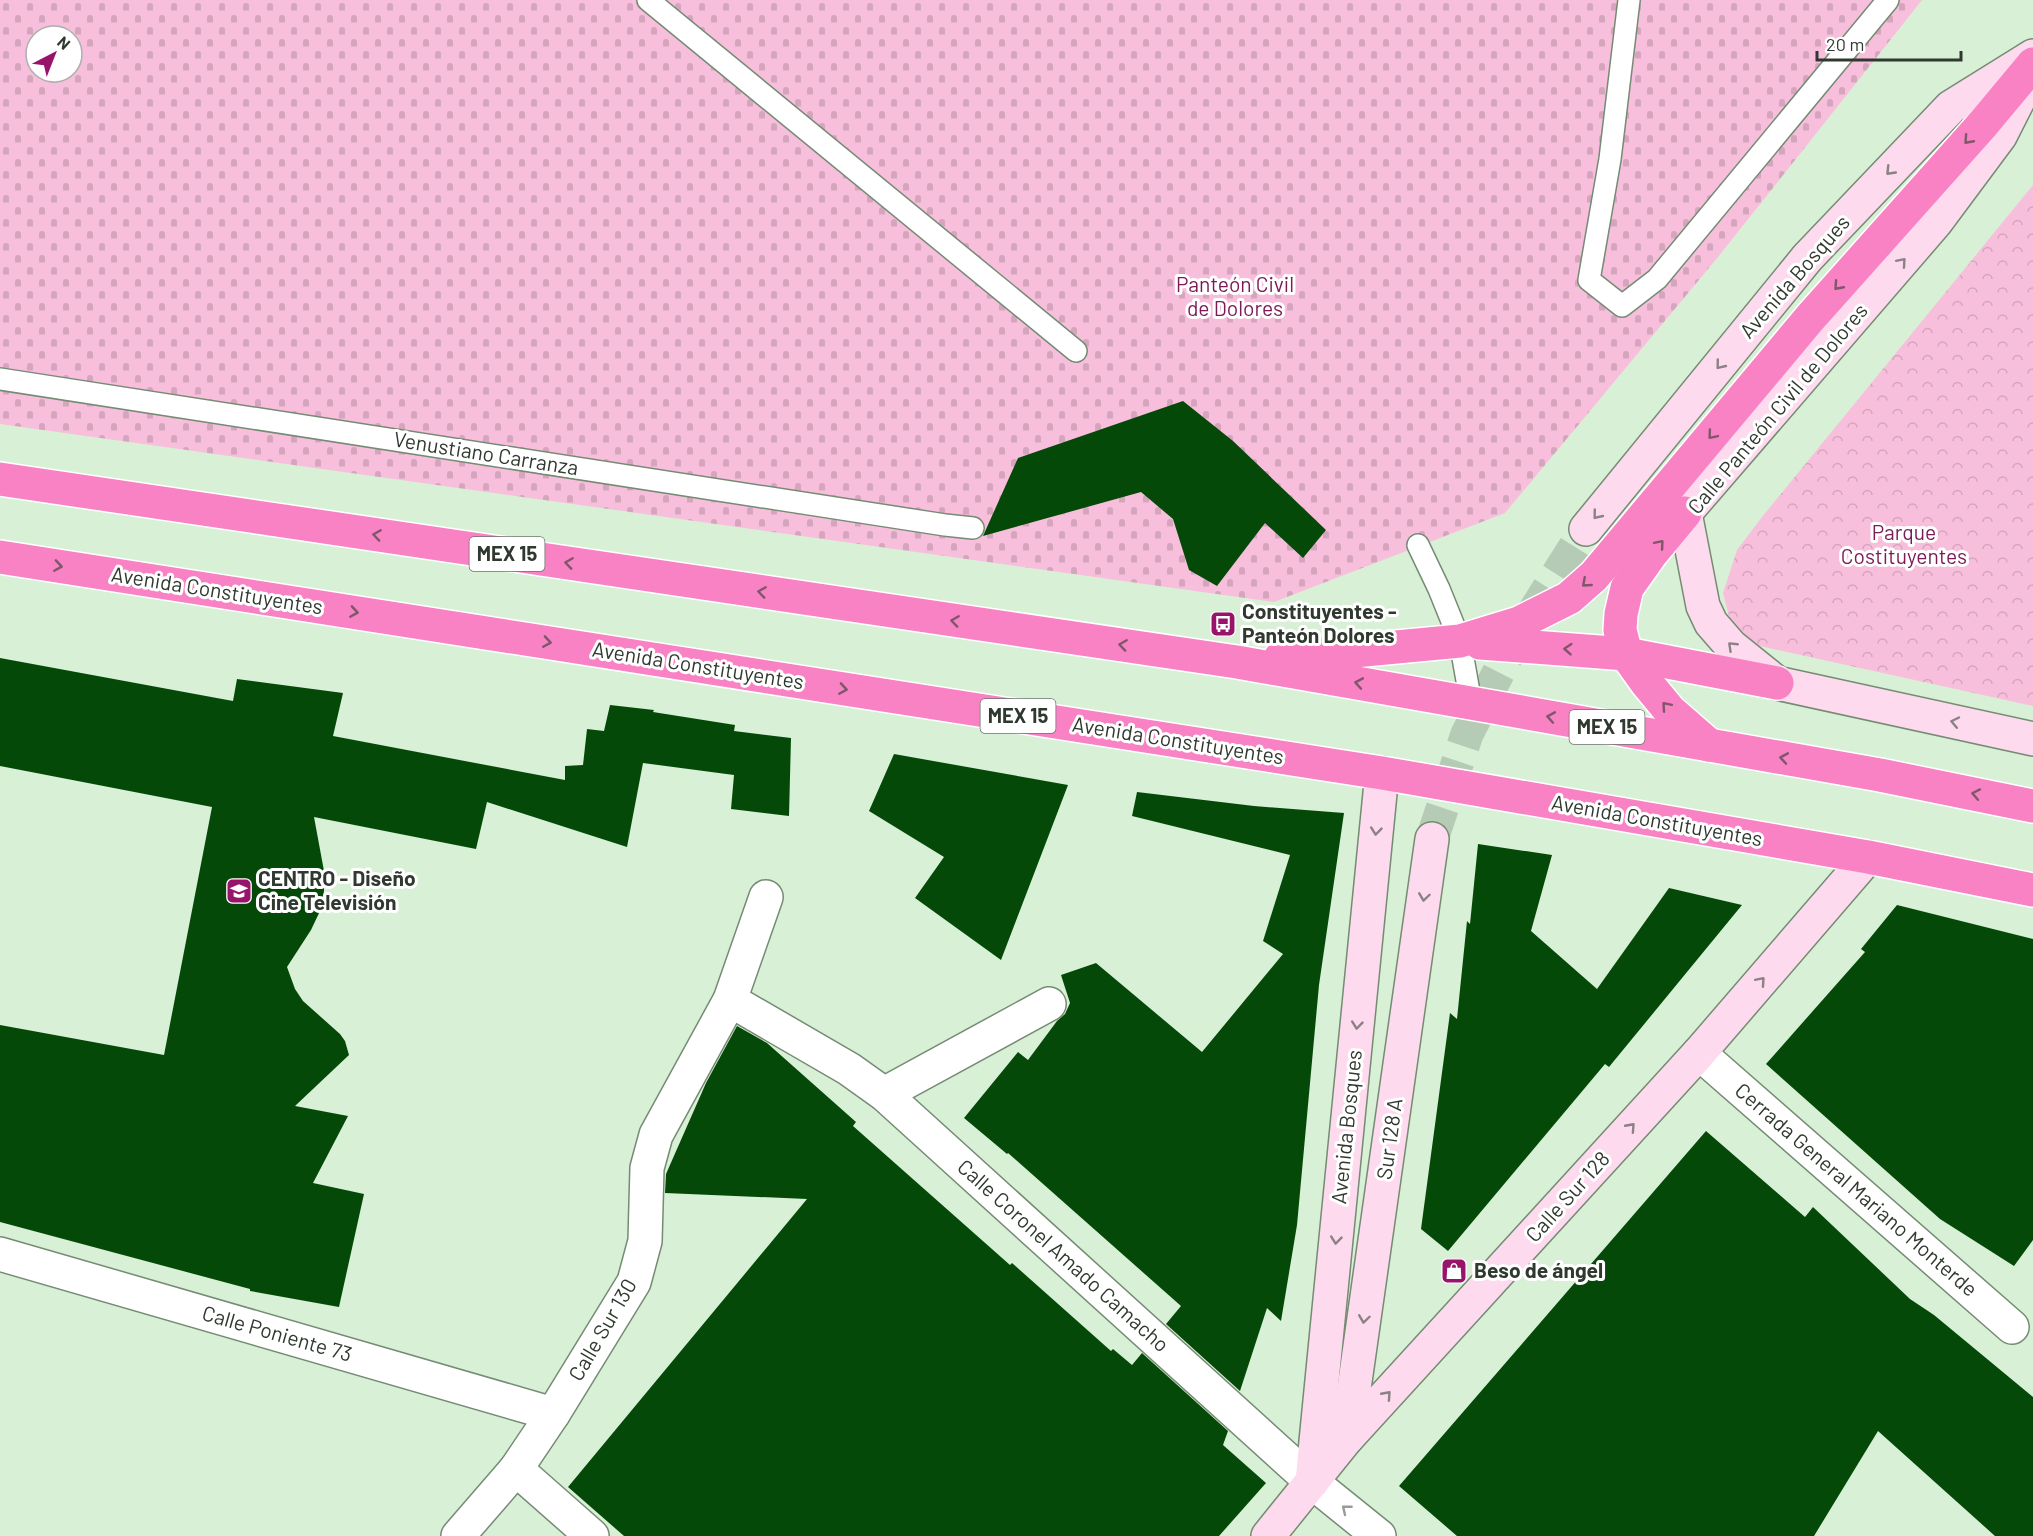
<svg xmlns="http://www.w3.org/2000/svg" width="2033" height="1536" font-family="Barlow,sans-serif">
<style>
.forest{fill:url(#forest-crowns)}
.cemetery{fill:url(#cemetery-stones);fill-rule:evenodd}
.building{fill:#054909}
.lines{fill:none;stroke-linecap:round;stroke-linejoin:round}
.secondary-tunnel{stroke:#b6cbb5;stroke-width:33;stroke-dasharray:33 16;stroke-linecap:butt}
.lane-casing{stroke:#758b74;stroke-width:24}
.street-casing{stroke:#758b74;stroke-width:36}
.secondary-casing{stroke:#758b74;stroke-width:36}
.highway-casing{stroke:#fff;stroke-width:36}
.lane{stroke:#fff;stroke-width:21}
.street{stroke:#fff;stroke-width:33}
.secondary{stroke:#fddaed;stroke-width:33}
.highway{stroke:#f982c4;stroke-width:33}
.oneway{stroke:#80566b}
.oneway2{stroke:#8c8184}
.oneway3{stroke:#989c97}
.labels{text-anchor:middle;stroke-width:6;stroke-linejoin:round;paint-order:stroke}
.shield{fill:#fff;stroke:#6e746d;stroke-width:1.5}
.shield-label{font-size:20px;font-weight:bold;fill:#30392f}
.street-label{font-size:21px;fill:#30392f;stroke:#fff}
.park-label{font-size:21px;fill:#7a1a56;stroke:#fff}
.poi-label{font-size:21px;font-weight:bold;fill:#30392f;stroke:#fff;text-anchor:start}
</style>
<defs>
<pattern id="forest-crowns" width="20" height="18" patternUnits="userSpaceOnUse" patternTransform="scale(1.5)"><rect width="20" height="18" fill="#f8bfdc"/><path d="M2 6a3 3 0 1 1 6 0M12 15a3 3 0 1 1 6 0" fill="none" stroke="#d5a5bd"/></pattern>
<pattern id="cemetery-stones" width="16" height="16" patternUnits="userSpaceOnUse" patternTransform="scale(1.5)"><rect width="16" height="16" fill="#f8bfdc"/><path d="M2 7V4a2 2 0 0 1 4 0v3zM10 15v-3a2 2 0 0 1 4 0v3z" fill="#d5a5bd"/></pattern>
</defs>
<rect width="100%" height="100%" fill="#d8f0d6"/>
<!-- forest -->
<path class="forest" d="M2033,185V706L1751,644L1730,620L1723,593L1737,550L1762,517Z"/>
<!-- cemetery -->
<path class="cemetery" d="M0,0H1922L1718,257L1505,513L1274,602L0,424ZM36,36H72V72H36Z"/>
<!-- building -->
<g class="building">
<path d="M1183,401L1233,441L1326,530L1303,558L1265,523L1217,586L1189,570L1173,519L1141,492L983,536L1018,458Z"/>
<path d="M0,658L233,701L237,679L343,693L333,736L565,780V766L583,765L587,729L604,731L610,705L654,710L653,712L735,725L734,731L791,738L789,816L731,809L734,775L643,763L627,847L487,802L476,849L314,817L324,871V891L320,911L311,930L287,967L295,989L303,1001L340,1034L345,1041L349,1055L295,1106L348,1116L313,1183L364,1194L339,1307L250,1291V1289L0,1222V1025L164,1055L212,807L0,766Z"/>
<path d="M894,754L1068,785L1001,960L915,898L944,857L869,811Z"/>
<path d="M1137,792L1254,806L1344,813L1319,985L1297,1225L1281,1321L1267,1308L1240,1391L1166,1324L1181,1306L1008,1153L1007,1154L964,1118L1018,1052L1028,1060L1057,1021L1065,1014L1070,1003L1061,975L1096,963L1202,1052L1283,954L1263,941L1290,855L1132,816Z"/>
<path d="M1478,844L1552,855L1531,931L1597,989L1669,888L1742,905L1609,1067L1605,1064L1448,1251L1421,1229L1450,1013L1457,1019L1467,921L1470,924Z"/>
<path d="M1897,905L2033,939V1240L2014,1266L1940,1219L1766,1064L1865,952L1861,949Z"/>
<path d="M737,1026L767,1043L856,1122L853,1126L1010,1265L1012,1263L1111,1351L1113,1349L1132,1365L1142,1353L1228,1431L1223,1445L1266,1483L1219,1536H624L568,1487L807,1199L665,1193L666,1174L706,1083Z"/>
<path d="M1706,1131L1805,1217L1813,1207L1910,1299L1934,1315L2033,1397V1536H1995L1878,1431L1814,1536H1457L1399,1486Z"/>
</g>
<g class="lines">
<!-- secondary-tunnel -->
<path class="secondary-tunnel" d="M1432,839L1467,734L1512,646L1586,529"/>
<!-- lane casing -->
<g class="lane-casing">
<g id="lane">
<path d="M648,0L1076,351"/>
<path d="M1629,0L1610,159L1589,280L1622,306L1657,279L1888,0"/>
<path d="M0,379L945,525L973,528"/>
<path d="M1418,545L1439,589L1460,641L1471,703"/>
</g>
</g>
<!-- street casing -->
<g class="street-casing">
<g id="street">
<path d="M730,1000L849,1069L884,1094L1312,1482L1379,1536"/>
<path d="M1699,1053L2012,1327"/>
<path d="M884,1094L1049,1004"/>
<path d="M0,1254L553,1414"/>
<path d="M516,1469L592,1536"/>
<path d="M458,1536L516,1469L553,1414L634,1282L645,1241L647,1168L656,1135L730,1000L766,897"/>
</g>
</g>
<!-- secondary casing -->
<g class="secondary-casing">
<g id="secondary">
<path d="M2029,79L2000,136L1936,222L1685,513L1703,606L1711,623L1731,646L1777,683L2033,739"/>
<path d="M1586,529L1807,258L1951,107L2033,56"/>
<path d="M1347,1438L1432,839"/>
<path d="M1312,1482L1382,773"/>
<path d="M1268,1536L1347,1438L1699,1053L1868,857"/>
</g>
</g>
<!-- highway casing -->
<g class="highway-casing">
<g id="highway">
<path d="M0,479L1237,662L1880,775L2033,806"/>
<path d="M1685,513L1651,554L1627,588L1621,614L1620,630L1626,654L1646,682L1670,711L1709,745"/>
<path d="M0,557L1382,773L1868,857L2033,890"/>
<path d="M1480,643L1626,654L1777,683"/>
<path d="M1280,658L1460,641L1519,623L1569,598L1594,576L1810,318L1983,124L2033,64"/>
</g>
</g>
<!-- lane -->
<use href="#lane" class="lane"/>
<!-- street -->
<use href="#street" class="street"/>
<!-- secondary -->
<use href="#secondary" class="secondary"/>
<!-- highway -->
<use href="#highway" class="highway"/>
</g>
<!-- one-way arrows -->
<defs><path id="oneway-chevron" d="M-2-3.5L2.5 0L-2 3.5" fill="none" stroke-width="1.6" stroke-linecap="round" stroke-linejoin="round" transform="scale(1.5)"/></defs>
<g class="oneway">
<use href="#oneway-chevron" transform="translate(1968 140) rotate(132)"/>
<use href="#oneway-chevron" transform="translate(1838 286) rotate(132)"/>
<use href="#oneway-chevron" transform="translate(1712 435) rotate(130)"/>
<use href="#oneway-chevron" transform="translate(377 535) rotate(-172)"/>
<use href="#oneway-chevron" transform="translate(1660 544) rotate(-50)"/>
<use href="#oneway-chevron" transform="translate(569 563) rotate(-172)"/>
<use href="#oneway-chevron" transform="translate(58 566) rotate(9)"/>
<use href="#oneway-chevron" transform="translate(1586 583) rotate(139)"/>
<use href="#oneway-chevron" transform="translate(762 592) rotate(-172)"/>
<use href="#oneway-chevron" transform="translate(354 612) rotate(9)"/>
<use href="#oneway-chevron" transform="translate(955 621) rotate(-172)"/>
<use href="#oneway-chevron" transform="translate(547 642) rotate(9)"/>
<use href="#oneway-chevron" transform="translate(1123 645) rotate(-172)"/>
<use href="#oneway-chevron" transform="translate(1568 649) rotate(-176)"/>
<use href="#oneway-chevron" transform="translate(1359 683) rotate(-170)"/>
<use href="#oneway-chevron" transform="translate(843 689) rotate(9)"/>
<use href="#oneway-chevron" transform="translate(1666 706) rotate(-131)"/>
<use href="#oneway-chevron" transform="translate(1551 717) rotate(-170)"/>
<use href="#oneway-chevron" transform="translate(1784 758) rotate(-170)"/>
<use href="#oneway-chevron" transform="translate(1976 794) rotate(-169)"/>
</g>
<g class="oneway2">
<use href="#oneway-chevron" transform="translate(1890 171) rotate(134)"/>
<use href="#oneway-chevron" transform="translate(1902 262) rotate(-49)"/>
<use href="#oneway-chevron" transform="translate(1720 365) rotate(129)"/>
<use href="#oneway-chevron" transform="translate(1597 515) rotate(129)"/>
<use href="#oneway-chevron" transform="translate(1732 646) rotate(-136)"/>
<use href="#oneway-chevron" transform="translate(1955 722) rotate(-168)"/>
<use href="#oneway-chevron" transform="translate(1376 831) rotate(96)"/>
<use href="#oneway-chevron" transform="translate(1424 897) rotate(98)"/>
<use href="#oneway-chevron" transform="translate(1761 981) rotate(-49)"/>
<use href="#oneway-chevron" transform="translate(1357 1025) rotate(96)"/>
<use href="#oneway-chevron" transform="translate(1631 1127) rotate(-48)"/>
<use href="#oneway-chevron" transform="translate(1336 1240) rotate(96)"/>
<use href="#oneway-chevron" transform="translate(1364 1319) rotate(98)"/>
<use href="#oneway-chevron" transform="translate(1387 1395) rotate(-48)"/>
</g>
<use class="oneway3" href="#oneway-chevron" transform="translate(1346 1509) rotate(-141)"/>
<!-- icons -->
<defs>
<g id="bus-square" transform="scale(1.35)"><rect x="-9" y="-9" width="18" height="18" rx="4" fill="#97146a" stroke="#fff"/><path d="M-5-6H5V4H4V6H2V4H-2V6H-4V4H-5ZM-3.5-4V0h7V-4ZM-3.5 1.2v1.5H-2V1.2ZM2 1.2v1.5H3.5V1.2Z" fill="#fff"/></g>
<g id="university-square" transform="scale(1.35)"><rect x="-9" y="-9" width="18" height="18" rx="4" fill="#97146a" stroke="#fff"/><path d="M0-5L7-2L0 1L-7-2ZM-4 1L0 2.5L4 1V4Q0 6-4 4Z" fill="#fff"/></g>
<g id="shop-square" transform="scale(1.35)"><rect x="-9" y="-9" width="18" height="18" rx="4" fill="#97146a" stroke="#fff"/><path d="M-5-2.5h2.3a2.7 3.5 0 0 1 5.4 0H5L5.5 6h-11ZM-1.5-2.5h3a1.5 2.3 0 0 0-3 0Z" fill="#fff"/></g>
</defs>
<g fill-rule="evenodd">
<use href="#bus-square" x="1223" y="624"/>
<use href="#university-square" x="239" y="891"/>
<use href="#shop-square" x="1454" y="1271"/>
</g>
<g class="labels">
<!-- shield labels -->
<g class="shield">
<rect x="469.5" y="537" width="75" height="34" rx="4.5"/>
<rect x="980.5" y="699" width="75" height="34" rx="4.5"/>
<rect x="1569.5" y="710" width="75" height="34" rx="4.5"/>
</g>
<g class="shield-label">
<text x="507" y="561">MEX 15</text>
<text x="1018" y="723">MEX 15</text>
<text x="1607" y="734">MEX 15</text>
</g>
<!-- street labels -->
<g class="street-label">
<text transform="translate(1795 277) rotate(-49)" y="7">Avenida Bosques</text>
<text transform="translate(1778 409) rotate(-50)" y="7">Calle Panteón Civil de Dolores</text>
<text transform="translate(486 454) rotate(9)" y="7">Venustiano Carranza</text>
<text transform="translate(217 591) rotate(9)" y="7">Avenida Constituyentes</text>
<text transform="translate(698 666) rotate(9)" y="7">Avenida Constituyentes</text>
<text transform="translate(1178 741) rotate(9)" y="7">Avenida Constituyentes</text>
<text transform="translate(1657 821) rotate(10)" y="7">Avenida Constituyentes</text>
<text transform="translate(1347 1127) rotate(-84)" y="7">Avenida Bosques</text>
<text transform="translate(1390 1139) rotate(-82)" y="7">Sur 128 A</text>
<text transform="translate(1856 1190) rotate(41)" y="7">Cerrada General Mariano Monterde</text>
<text transform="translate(1568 1197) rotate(-48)" y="7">Calle Sur 128</text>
<text transform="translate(1063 1256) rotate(42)" y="7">Calle Coronel Amado Camacho</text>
<text transform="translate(603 1330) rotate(-60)" y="7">Calle Sur 130</text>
<text transform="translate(277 1334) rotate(16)" y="7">Calle Poniente 73</text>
</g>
<!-- park labels -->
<g class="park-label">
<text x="1235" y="292">Panteón Civil<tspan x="1235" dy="24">de Dolores</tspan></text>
<text x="1904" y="540">Parque<tspan x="1904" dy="24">Costituyentes</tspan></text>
</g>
<!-- poi labels -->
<g class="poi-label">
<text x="1242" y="619">Constituyentes -<tspan x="1242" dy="24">Panteón Dolores</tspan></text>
<text x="258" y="886">CENTRO - Diseño<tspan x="258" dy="24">Cine Televisión</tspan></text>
<text x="1474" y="1278">Beso de ángel</text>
</g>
</g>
<!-- north arrow -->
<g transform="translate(54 54) rotate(42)"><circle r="28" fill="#ffffff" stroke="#acb0ac" stroke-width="1.5"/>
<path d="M0-4.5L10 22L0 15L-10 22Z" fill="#97146a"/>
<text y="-9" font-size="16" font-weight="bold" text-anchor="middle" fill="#30392f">N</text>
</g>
<!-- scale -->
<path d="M1817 51v9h144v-9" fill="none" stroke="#30392f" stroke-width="3"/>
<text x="1826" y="51" font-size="18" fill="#30392f" stroke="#ffffff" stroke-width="4.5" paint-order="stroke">20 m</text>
</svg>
